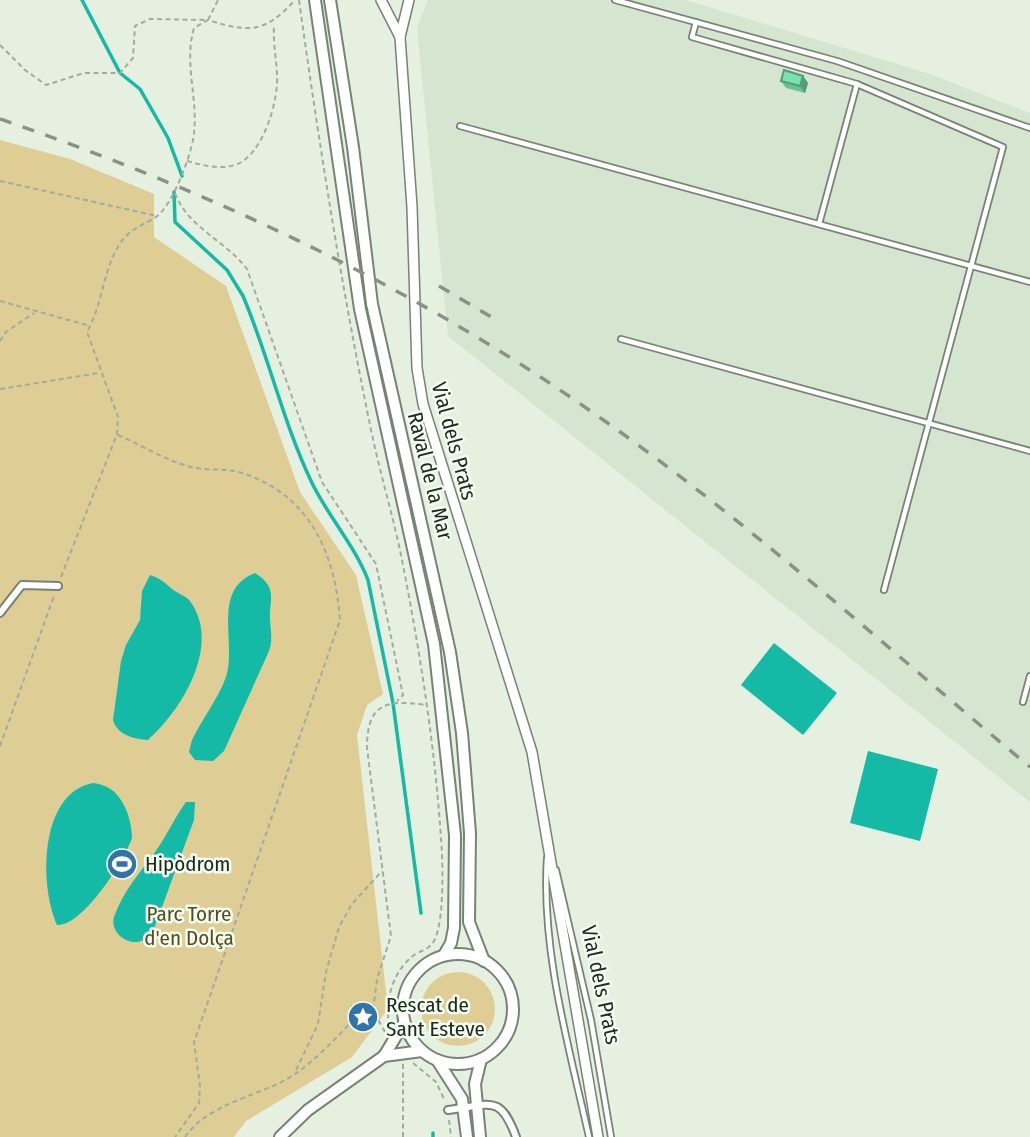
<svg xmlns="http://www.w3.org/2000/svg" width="1030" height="1137" font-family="'Fira Sans Condensed',sans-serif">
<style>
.built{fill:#d5e5d0}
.green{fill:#dece96}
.water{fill:#14baa5}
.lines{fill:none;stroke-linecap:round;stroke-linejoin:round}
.stream{stroke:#14baa5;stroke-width:3.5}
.service-casing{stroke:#788275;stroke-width:8}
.pedestrian-casing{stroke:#788275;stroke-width:10}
.minor-casing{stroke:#788275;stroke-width:12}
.tertiary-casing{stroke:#788275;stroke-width:14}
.path{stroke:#a3aba0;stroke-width:2;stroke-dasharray:5 3.5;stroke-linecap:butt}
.service{stroke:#fff;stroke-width:4.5}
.pedestrian{stroke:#fff;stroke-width:6}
.minor{stroke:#fff;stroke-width:9}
.tertiary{stroke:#fff;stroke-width:10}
.rail{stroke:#8a9287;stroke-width:3.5;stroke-dasharray:12 12;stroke-linecap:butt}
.wall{fill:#69c294}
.shaded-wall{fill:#559e78}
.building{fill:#7ae2ac;stroke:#559e78;stroke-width:2}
.labels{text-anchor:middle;stroke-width:5;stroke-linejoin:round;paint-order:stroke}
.street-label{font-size:21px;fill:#232722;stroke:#f2feef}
.poi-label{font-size:21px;fill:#232722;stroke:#f2feef;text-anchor:start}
.park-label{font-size:21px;fill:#574b21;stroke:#f2feef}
</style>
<rect width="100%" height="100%" fill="#e5f0e1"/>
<!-- built -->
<path class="built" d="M428,0H686L927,73L1030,113V802L448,336L417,28Z"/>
<!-- green -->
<g class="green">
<path d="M0,140L70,159L154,194V237L226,286L300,492L356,575L383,694L367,705L357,735L388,1009L352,1057L246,1121L234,1137H0Z"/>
<circle cx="458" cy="1009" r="37"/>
</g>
<!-- water -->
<g class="water">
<path d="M255,573C273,585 272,592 270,611C269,626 274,637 269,651L224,751L213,761L195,760L189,752L192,740C202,719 218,699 226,677C237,643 211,590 255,573Z"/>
<path d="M150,575C160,578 164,582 172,589C177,593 186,596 190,601C222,645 182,710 148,740C134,739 117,735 113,720L121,661L126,645L140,620L142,591Z"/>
<path d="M774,643L837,693L803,735L741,685Z"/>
<path d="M868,751L938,769L920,841L850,823Z"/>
<path d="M93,783C120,785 131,813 132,838C124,861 83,926 57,925C39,886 39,793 93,783Z"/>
<path d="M186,802H195L194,820L155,926C152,930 149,936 145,939C131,949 109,933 114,917C123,891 142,870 158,848C168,833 175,817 186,802Z"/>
</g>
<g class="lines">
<!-- stream -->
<g class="stream">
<path d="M82,0L120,73L140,89L168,138L182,176"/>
<path d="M174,192L175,222L227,270L243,296C269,357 283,423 312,483C328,516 355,546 368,580L393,703L421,913"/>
<path d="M433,1137V1133"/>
</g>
<!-- service casing -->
<g class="service-casing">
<g id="service">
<path d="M615,0L837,61L1030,128"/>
<path d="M696,22L692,37L857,84L1003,147L884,590"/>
<path d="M460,126L1030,282"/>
<path d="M819,224L857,84"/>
<path d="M621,339L1030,451"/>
<path d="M1023,702L1030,676"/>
<path d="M547,858C541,951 569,1047 589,1137"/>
<path d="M556,870L591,1020L611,1137"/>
</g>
</g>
<!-- pedestrian casing -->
<g class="pedestrian-casing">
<g id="pedestrian">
<path d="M0,613L22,585L58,586"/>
<path d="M448,1110C490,1105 500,1093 516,1137"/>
</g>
</g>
<!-- minor casing -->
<g class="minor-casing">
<g id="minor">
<path d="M381,0L400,37L409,0"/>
<path d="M400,37L412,207L417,368L423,404L532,752L598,1137"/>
</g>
</g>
<!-- tertiary casing -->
<g class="tertiary-casing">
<g id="tertiary">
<path d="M315,0L360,309L434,644L455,835L454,928L451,943L444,955"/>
<path d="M330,0L353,147L372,304L450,652L462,733L470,833L469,922L484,961"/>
<circle cx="458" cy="1009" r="55"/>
<path d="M384,1056L404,1023"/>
<path d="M437,1060L462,1099L467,1137"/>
<path d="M280,1137L308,1110L384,1056L422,1051"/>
<path d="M480,1137L475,1084L481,1059"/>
</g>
</g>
<!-- path -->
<g class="path">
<path d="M299,0C319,143 341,284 370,425C379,470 393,515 402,560C420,652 435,746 441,839C443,860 445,929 432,944C428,949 419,952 414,955C392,972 385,1000 389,1027"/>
<path d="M0,45L25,70L46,85L84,73H120L133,58L135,26L150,19L208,20L218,0"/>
<path d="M187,161C202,165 219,170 235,165C263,156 279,100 277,74C276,57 273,42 274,25"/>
<path d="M0,181L157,216"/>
<path d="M175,193C188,228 225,240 247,269L322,482L376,564L403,695L397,701"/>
<path d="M0,301L90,326"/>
<path d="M0,341L6,332L34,313"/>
<path d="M0,389L99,373"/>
<path d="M118,435C141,445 167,461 191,467C206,471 223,468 239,472C309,493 335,552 340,620L194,1042L200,1086L199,1103L175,1137"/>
<path d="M61,577L117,434L118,417L87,332C103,304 103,268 121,242C131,228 144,225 156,217C172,206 189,160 193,140C200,103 183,65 194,28L208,20C250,33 265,33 295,0"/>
<path d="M0,746L54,596"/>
<path d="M385,1032L373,1011L377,979L391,936L367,748C367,704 385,699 425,705"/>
<path d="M413,1063L436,1082L445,1101"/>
<path d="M296,1070L318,1024L326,972L339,927L352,904L382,871"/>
<path d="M449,1120L451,1137"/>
<path d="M185,1137C208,1104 255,1097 289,1078C310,1065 333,1042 350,1023V1006L373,1011"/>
<path d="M403,1137V1064"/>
</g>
<!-- service -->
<use href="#service" class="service"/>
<!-- pedestrian -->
<use href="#pedestrian" class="pedestrian"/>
<!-- minor -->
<use href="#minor" class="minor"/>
<!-- tertiary -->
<use href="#tertiary" class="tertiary"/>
<!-- rail -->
<g class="rail">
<path d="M0,119C204,189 401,280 579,403C738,512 882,644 1030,767"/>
<path d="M439,286L493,318"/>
</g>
</g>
<!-- wall -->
<path class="wall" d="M803,76L808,83L805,93L786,88L781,81Z"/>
<!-- shaded-wall -->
<path class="shaded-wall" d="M803,76L808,83L805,93L800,86Z"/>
<!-- building -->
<path class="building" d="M784,70L803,76L800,86L781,81Z"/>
<!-- icons -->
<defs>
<g id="stadium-disc" transform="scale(1.575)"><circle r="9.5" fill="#3074aa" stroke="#f2feef"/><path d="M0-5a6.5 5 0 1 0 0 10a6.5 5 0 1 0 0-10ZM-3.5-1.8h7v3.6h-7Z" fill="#fff"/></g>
<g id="sight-disc" transform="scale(1.575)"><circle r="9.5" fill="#3074aa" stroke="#f2feef"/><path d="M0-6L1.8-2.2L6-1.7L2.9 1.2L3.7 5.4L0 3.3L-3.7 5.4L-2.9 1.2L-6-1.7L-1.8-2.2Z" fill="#fff"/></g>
</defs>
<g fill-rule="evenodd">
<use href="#stadium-disc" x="122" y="864"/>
<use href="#sight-disc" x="363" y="1017"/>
</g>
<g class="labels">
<!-- street labels -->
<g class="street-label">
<text transform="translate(454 441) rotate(75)" y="7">Vial dels Prats</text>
<text transform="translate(430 476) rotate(76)" y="7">Raval de la Mar</text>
<text transform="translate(601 985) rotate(78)" y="7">Vial dels Prats</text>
</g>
<!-- poi labels -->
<g class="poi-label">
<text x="145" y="871">Hipòdrom</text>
<text x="386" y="1012">Rescat de<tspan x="386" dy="24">Sant Esteve</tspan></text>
</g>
<!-- park labels -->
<g class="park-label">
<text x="189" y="921">Parc Torre<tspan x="189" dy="24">d'en Dolça</tspan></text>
</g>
</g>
</svg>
